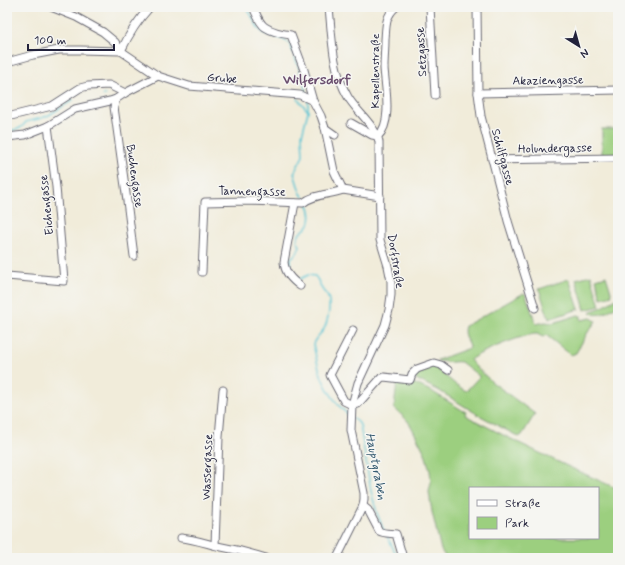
<svg xmlns="http://www.w3.org/2000/svg" width="625" height="565" font-family="Mynerve,sans-serif">
<style>
.green{fill:#9ccf7f;stroke:#5f785d;fill-rule:evenodd}
.lines{fill:none;stroke-linecap:round;stroke-linejoin:round}
.stream{stroke:#5ac5d5;stroke-width:1.5}
.minor-casing{stroke:#6a6973;stroke-width:9}
.minor{stroke:#fff;stroke-width:7}
.labels{text-anchor:middle;stroke-width:3;stroke-linejoin:round;paint-order:stroke}
.street-label{font-size:12px;fill:#22223b;stroke:#f6f6f2}
.water-label{font-size:13px;font-style:italic;fill:#365b71;stroke:#f6f6f2}
.quarter-label{font-size:14px;font-weight:bold;fill:#6a4e6e;stroke:#f6f6f2}
</style>
<rect width="100%" height="100%" fill="#f6f6f2"/>
<filter id="ink" filterUnits="userSpaceOnUse"><feTurbulence type="fractalNoise" baseFrequency=".025" numOctaves="2"/><feDisplacementMap in="SourceGraphic" scale="8" xChannelSelector="R" yChannelSelector="G"/><feConvolveMatrix kernelMatrix="1 2 1 2 8 2 1 2 1" color-interpolation-filters="sRGB"/></filter>
<filter id="wash" filterUnits="userSpaceOnUse"><feTurbulence type="fractalNoise" baseFrequency=".012" numOctaves="4" result="noise"/><feDisplacementMap in="SourceGraphic" scale="16" xChannelSelector="R" yChannelSelector="G"/><feGaussianBlur stdDeviation="0.9" result="paint"/><feColorMatrix in="noise" values="0 0 0 0 0 0 0 0 0 0 0 0 0 0 0 0 0 1.4 0 .05"/><feComposite in="paint" operator="in"/></filter>
<g filter="url(#wash)">
<rect width="100%" height="100%" fill="#f1ecda"/>
<!-- green -->
<g class="green">
<rect x="602" y="129" width="16" height="26"/>
<path d="M591,275L600,306L585,310L576,279Z"/>
<path d="M606,276L612,295L601,298L596,279Z"/>
<path d="M569,279L579,309L549,319L539,289Z"/>
<path d="M524,293L526,295L536,324L545,322L553,323L578,315L581,316V320L591,318L596,321L588,332L576,353L571,355L546,335L543,337C541,336 539,335 537,334C527,333 477,353 470,360L475,366L492,382L535,414L522,435L519,437L477,414L438,390L416,379L413,377V375L432,366L435,367L455,384L466,391L479,377V376L461,362C456,361 452,363 447,362C444,362 440,361 437,361V360L470,348C467,340 462,334 465,326Z"/>
<path d="M618,298V305C610,310 599,319 590,312C593,310 596,310 600,308C606,306 611,301 618,298Z"/>
<path d="M397,382L413,383L420,386L433,392L462,410L466,412L465,415C515,442 566,466 618,489V556L617,558H446L441,550L432,512L429,492L431,482L430,471L425,453L411,426L407,420L394,408ZM470,488H598V538H470Z"/>
</g>
<g class="lines">
<!-- stream -->
<g class="stream">
<path d="M244,7C252,11 254,25 261,31C268,37 282,36 290,44L303,79L307,96"/>
<path d="M103,95H105"/>
<path d="M298,99L308,111"/>
<path d="M7,130C17,130 20,130 26,122L42,118L49,115L73,100"/>
<path d="M304,198L300,192L294,173L303,156L302,135L308,111V101"/>
<path d="M307,203C311,210 313,222 306,228C301,233 299,232 297,240L300,246L297,253L290,259C290,268 291,276 300,279L308,275L315,276C318,279 319,283 321,287C322,291 326,293 328,297C331,305 328,321 324,329C321,334 315,338 313,344C316,356 318,369 323,380C328,392 339,408 349,415"/>
<path d="M353,418L358,422L360,425L371,491L377,513L384,531"/>
<path d="M387,536L398,558"/>
</g>
</g>
</g>
<g filter="url(#ink)">
<g class="lines">
<!-- minor casing -->
<g class="minor-casing">
<g id="minor">
<path d="M51,7L76,17L103,32L115,42L121,51"/>
<path d="M253,7C256,13 259,23 265,27C271,31 283,34 291,35L304,70L313,101"/>
<path d="M329,7C332,37 332,70 348,97C356,111 376,126 379,142L380,240L388,266L391,281V295L389,310L385,325L358,383L352,405L351,430L364,493V499L363,506L337,558"/>
<path d="M430,7L435,95"/>
<path d="M477,7L478,93L481,116L508,221L535,308"/>
<path d="M121,51C129,34 137,21 150,7"/>
<path d="M7,62L33,55L59,50H80L121,51L158,76L189,86L300,95L313,101L321,116L325,128L334,171L343,190L380,196"/>
<path d="M478,93L618,90"/>
<path d="M116,99L114,107L127,201L134,256"/>
<path d="M7,117L52,106L80,88L88,86L109,85L125,93"/>
<path d="M351,123L372,135L378,136"/>
<path d="M325,128L335,135"/>
<path d="M378,136C393,123 385,86 384,68C384,59 385,50 385,40C386,27 385,16 396,7"/>
<path d="M7,137L25,135L48,126L75,109L110,101L116,99L125,93L158,76"/>
<path d="M492,160L618,158"/>
<path d="M295,203L284,262C285,273 291,279 300,286"/>
<path d="M202,272L205,202L247,201L303,203C314,194 329,195 343,190"/>
<path d="M7,276L64,281L56,187L48,126"/>
<path d="M352,405L358,404L381,378L384,377L410,380L412,374L417,369L434,363L441,365L448,370"/>
<path d="M352,405L344,401L330,375L353,330"/>
<path d="M363,506L368,510L379,531C384,534 391,533 396,534L403,558"/>
<path d="M181,538C193,539 205,543 217,546C234,549 250,553 266,558"/>
<path d="M215,545L219,437L223,390"/>
</g>
</g>
<!-- minor -->
<use href="#minor" class="minor"/>
</g>
</g>
<g class="labels">
<!-- street labels -->
<g class="street-label">
<text transform="translate(421 52) rotate(-93)" y="4">Setzgasse</text>
<text transform="translate(375 71) rotate(-90)" y="4">Kapellenstraße</text>
<text transform="translate(222 78) rotate(5)" y="4">Grube</text>
<text transform="translate(548 80) rotate(-1)" y="4">Akaziengasse</text>
<text transform="translate(555 148) rotate(-1)" y="4">Holundergasse</text>
<text transform="translate(503 157) rotate(75)" y="4">Schilfgasse</text>
<text transform="translate(135 176) rotate(82)" y="4">Buchengasse</text>
<text transform="translate(252 191) rotate(1)" y="4">Tannengasse</text>
<text transform="translate(46 205) rotate(-96)" y="4">Eichengasse</text>
<text transform="translate(396 261) rotate(81)" y="4">Dorfstraße</text>
<text transform="translate(207 467) rotate(-88)" y="4">Wassergasse</text>
</g>
<!-- water labels -->
<g class="water-label">
<text transform="translate(377 466) rotate(79)" y="5">Hauptgraben</text>
</g>
<!-- quarter labels -->
<g class="quarter-label">
<text x="317" y="84">Wilfersdorf</text>
</g>
</g>
<!-- margin -->
<rect width="625" height="565" fill="none" stroke="#f6f6f2" stroke-width="24"/>
<!-- legend -->
<rect x="469" y="487" width="130" height="52" fill="#f6f6f2" stroke="#a1a1a9"/>
<rect x="477" y="500" width="20" height="6" fill="#ffffff" stroke="#a1a1a9"/>
<text x="505" y="507" font-size="12" fill="#22223b">Straße</text>
<rect x="477" y="517" width="20" height="12" fill="#9ccf7f" stroke="#a1a1a9"/>
<text x="505" y="527" font-size="12" fill="#22223b">Park</text>
<!-- north arrow -->
<g transform="translate(579 46) rotate(143)" stroke="#f6f6f2" stroke-width="3" paint-order="stroke">
<path d="M0-3L7 15L0 10L-7 15Z" fill="#22223b"/>
<text y="-6" font-size="11" font-weight="bold" text-anchor="middle" fill="#22223b">N</text>
</g>
<!-- scale -->
<path d="M28 44v6h86v-6" fill="none" stroke="#22223b" stroke-width="2"/>
<text x="34" y="44" font-size="12" fill="#22223b" stroke="#f6f6f2" stroke-width="3" paint-order="stroke">100 m</text>
</svg>
